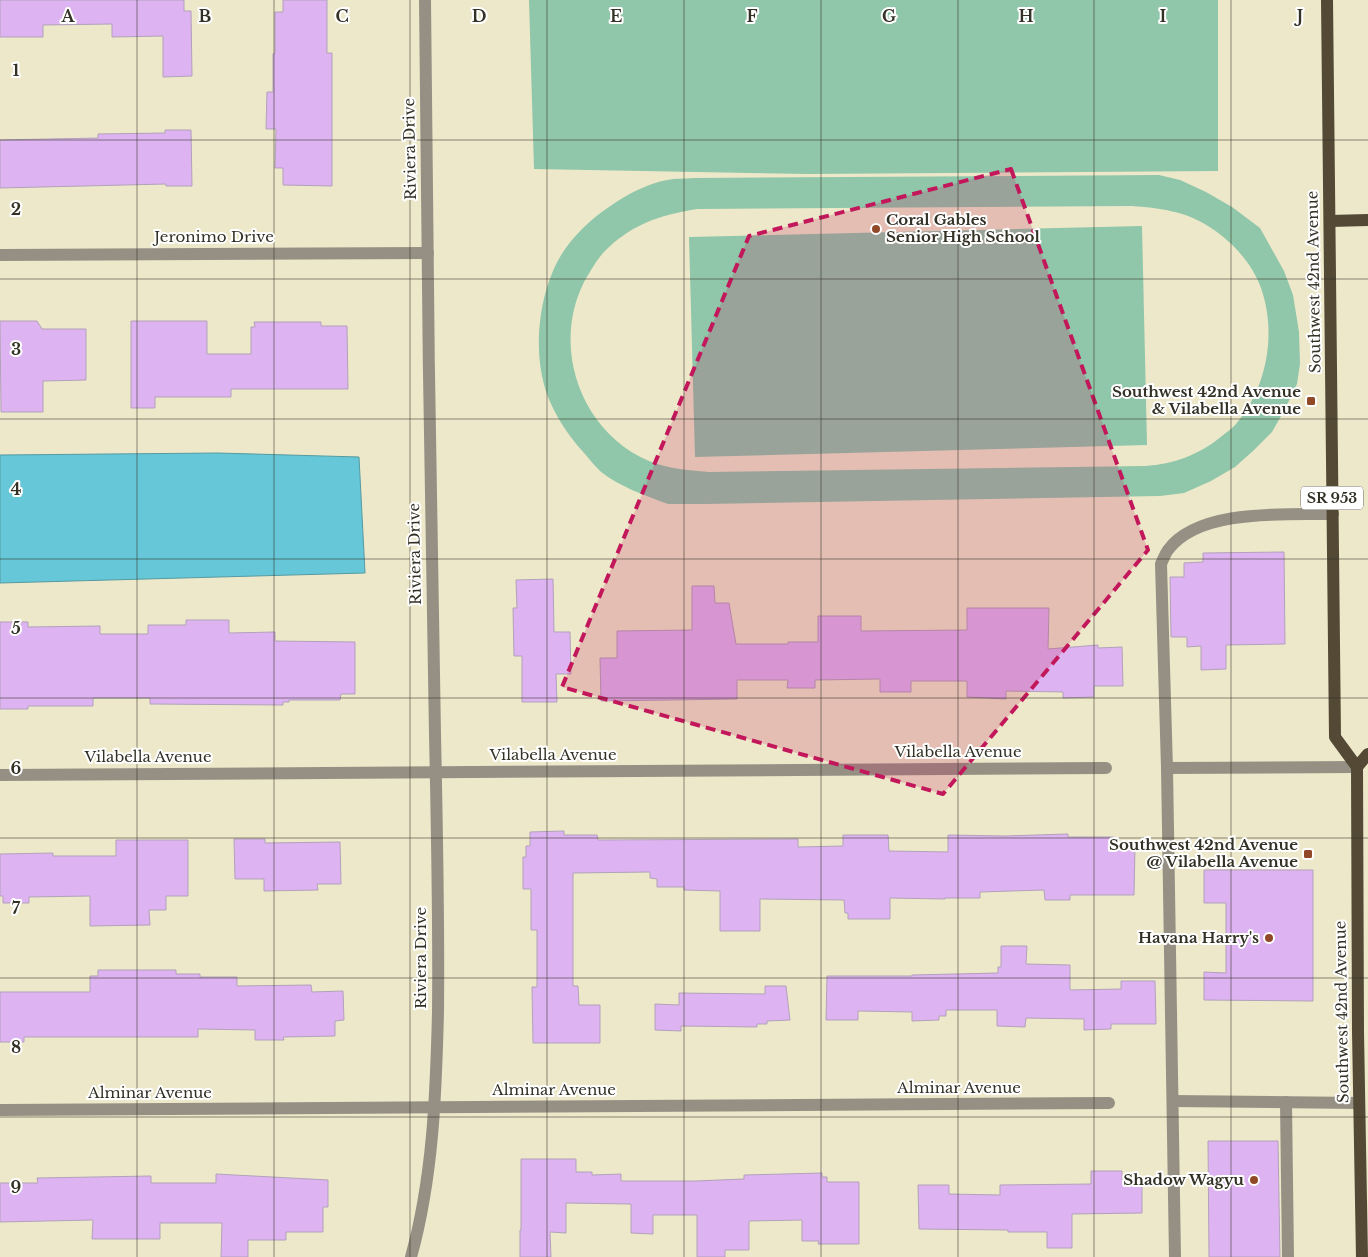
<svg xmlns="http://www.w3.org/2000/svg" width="1368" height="1257" font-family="'Libre Baskerville',serif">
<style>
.green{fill:#90c6a9;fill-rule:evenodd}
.water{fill:#65c7d7;stroke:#569aa2}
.building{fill:#ddb4f1;stroke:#b2a1ba}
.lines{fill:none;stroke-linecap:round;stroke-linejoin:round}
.minor{stroke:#969084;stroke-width:12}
.major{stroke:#534935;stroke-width:12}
.marked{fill:#c2185b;fill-opacity:0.2;stroke:#c2185b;stroke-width:4;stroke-dasharray:10 6;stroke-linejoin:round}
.grid{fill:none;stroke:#333125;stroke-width:1;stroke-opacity:0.55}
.poi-dot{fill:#904826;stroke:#fff;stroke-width:2}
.labels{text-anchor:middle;stroke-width:4;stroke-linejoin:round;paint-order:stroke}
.shield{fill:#fff;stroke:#706f66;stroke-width:1}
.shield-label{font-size:14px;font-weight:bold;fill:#333125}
.street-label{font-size:15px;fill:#333125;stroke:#fff}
.poi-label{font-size:15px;font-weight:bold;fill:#333125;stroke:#fff;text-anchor:end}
.grid-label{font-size:16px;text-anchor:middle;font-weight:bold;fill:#333125;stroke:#fff;stroke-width:4;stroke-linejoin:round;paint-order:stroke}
</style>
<rect width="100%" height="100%" fill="#ede8ca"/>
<!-- green -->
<g class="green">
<path d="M529,0H1218V171L808,174L534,169Z"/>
<path d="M1159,175L1180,180L1206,192L1232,207L1260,228L1284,271L1293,295L1299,332L1300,364L1297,384L1285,409L1272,432L1253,451L1235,467L1211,481L1184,493L1160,496L706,504H668C644,495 620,487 600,471C595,466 590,460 585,454C571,439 560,423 551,404C533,365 536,311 553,271C563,246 586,222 609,207C626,195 646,184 667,180C676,178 685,179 693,178ZM1132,206C1158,208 1185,211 1208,226C1231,240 1252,263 1261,288C1277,333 1267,388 1236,424C1232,429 1226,432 1222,436C1199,455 1174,464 1145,466L709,472C687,470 669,469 649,461C581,432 551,348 584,282C590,272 595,262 603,253C630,225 659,215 697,209Z"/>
<path d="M1142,226L1147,445L695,457L689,237Z"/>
</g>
<!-- water -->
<path class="water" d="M218,453L359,457L365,573L0,583V455Z"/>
<!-- building -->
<g class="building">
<path d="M0,0H184V11H191L192,76L163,77V36L112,37V24L43,25V37H0Z"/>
<path d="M283,0H327V53H332V186L283,185V168H275L276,129H266L267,92H273V54L275,53V12H283Z"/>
<path d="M165,130H191L192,186H166V184L0,188V140L98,138V134L165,133Z"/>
<path d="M0,321H37L42,329H86V380L43,381V412H1Z"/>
<path d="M131,321H207V354H251V327H255L254,322H321V326H347L348,389H231V397H155V408H131Z"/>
<path d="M1284,552L1285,644L1226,645V669L1201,670V646L1187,647V637H1171L1170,577H1184V563L1203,562V553Z"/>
<path d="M553,579L554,632H570L571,674H556L557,702H522V656H514L513,608H517L516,580Z"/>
<path d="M692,586H714L715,603H729L736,644H788V642H818V616H861V631L967,630V608H1049L1048,649L1098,645V648L1122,647L1123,686H1094V697L1063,698V692L1006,691V699L967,697V681H911V692H880V679L815,680V688H787L788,680H737V699L601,701L600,658H617V631L692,630Z"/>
<path d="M186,620H229V633L275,632V641L355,642V694H341L340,700H289V702H283V705L150,704V698H93V706H28V709H0V622H28V627L100,626V634H148V625H186Z"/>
<path d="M564,831V835H597L598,840L798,839V847L843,846V835H888L889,851L948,852V835L1005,836L1068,834V837H1114V846L1135,847L1134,895H1070V900H1045L1044,890L980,892V898H945V899L890,898V919H848V913H845L844,900L760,899V931H720V891L684,890V887H657V879L650,878V872L573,873V986H578L579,1005H600V1043H533L532,987H537V930H531V889H523V857H526V846H530V832Z"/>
<path d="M234,839H265V843L340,842L341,884H317L318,890L264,891V879H235Z"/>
<path d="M116,840H188V896H166V910H149L150,925L90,926V896L29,897V903H3V896H0V854L53,853V856H116Z"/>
<path d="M1204,870H1313V1001L1204,1000V972L1226,973V903H1204Z"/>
<path d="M1001,946H1027L1026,964L1070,965V990L1121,989V981H1155L1156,1024H1111V1029L1084,1030V1019L1026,1018L1025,1027L997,1026V1010H946V1016H939V1020L912,1021V1012L858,1011V1020H826L827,976H912V975L998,973V967H1001Z"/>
<path d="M98,970H176V974H200V977H237V986L311,985L312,992L343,991L344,1020L335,1021V1036L283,1037L284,1040H255V1030L198,1029V1037H24V1042H0V992H90V976H98Z"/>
<path d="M765,986H786L790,1020L767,1021V1024H757V1027L681,1026V1031L655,1030V1004L679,1005V993L765,994Z"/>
<path d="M1208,1141H1278L1280,1257H1209Z"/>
<path d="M521,1159H576V1172H592V1175L621,1174V1181H696L744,1179V1175L822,1173V1177H827V1182H859V1244H818L819,1241H802V1220L749,1221V1250H725V1257H697V1215H653V1234L631,1233V1204L566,1203V1233L550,1232L551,1257H520V1230H521Z"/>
<path d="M1091,1171H1122V1180L1142,1179V1213L1072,1214V1248H1047V1232H1008V1230L919,1229L918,1185H949V1194L1000,1195V1185L1091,1184Z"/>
<path d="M216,1174L328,1180V1207H323V1232H286V1240H248V1257H221L222,1223H160V1239H92L93,1220L0,1222V1183H38L37,1178L151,1176V1183H216Z"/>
</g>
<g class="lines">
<!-- minor -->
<g class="minor">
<path d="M0,255L428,253"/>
<path d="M1167,768L1357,767"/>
<path d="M0,775L1106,768"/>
<path d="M1173,1101L1359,1103"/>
<path d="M1286,1102L1288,1257"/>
<path d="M0,1110L1109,1103"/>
<path d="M411,1257C433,1178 436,1094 438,1012C439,920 437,827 435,734C430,489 427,245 425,0"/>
<path d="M1175,1257L1167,768L1161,564C1163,560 1165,554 1168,550C1199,508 1286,515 1333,514"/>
</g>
<!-- major -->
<g class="major">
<path d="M1327,0L1335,737L1357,767L1358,1032L1362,1257"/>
<path d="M1330,221L1368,220"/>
<path d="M1357,767L1368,754"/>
</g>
</g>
<!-- marked area -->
<path class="marked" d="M1011,169L1148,550L943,794L562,687L749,236Z"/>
<!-- grid -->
<path class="grid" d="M137,0V1257M274,0V1257M410,0V1257M547,0V1257M684,0V1257M821,0V1257M958,0V1257M1094,0V1257M1231,0V1257M0,140H1368M0,279H1368M0,419H1368M0,559H1368M0,698H1368M0,838H1368M0,978H1368M0,1117H1368"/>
<!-- markers -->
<g class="poi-dot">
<circle cx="876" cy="229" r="5"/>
<rect x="1306" y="396" width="10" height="10" rx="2.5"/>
<rect x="1303" y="849" width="10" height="10" rx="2.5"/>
<circle cx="1269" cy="938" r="5"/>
<circle cx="1254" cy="1180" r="5"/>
</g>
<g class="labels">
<!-- shield labels -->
<rect class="shield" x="1301" y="486.5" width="62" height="23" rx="4"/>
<g class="shield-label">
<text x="1332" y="503">SR 953</text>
</g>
<!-- street labels -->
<g class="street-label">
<text transform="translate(410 149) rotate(-91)" y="5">Riviera Drive</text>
<text x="214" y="242">Jeronimo Drive</text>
<text transform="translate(1314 282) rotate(-91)" y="5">Southwest 42nd Avenue</text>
<text transform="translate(415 554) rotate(-91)" y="5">Riviera Drive</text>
<text x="958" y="757">Vilabella Avenue</text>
<text x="553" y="760">Vilabella Avenue</text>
<text x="148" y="762">Vilabella Avenue</text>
<text transform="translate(421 958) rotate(-90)" y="5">Riviera Drive</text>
<text transform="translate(1342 1012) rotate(-91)" y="5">Southwest 42nd Avenue</text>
<text x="959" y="1093">Alminar Avenue</text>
<text x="554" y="1095">Alminar Avenue</text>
<text x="150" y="1098">Alminar Avenue</text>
</g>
<!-- poi labels -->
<g class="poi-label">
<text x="886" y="225" text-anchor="start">Coral Gables<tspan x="886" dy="17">Senior High School</tspan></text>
<text x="1301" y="397">Southwest 42nd Avenue<tspan x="1301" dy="17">&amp; Vilabella Avenue</tspan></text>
<text x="1298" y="850">Southwest 42nd Avenue<tspan x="1298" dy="17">@ Vilabella Avenue</tspan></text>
<text x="1259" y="943">Havana Harry's</text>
<text x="1244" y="1185">Shadow Wagyu</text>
</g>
</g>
<g class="grid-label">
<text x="68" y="22">A</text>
<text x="205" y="22">B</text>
<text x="342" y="22">C</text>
<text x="479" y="22">D</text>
<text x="616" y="22">E</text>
<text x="752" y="22">F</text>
<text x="889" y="22">G</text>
<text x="1026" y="22">H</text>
<text x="1163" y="22">I</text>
<text x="1300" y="22">J</text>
<text x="16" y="76">1</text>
<text x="16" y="215">2</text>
<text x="16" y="355">3</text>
<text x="16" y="495">4</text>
<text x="16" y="634">5</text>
<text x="16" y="774">6</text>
<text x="16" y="914">7</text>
<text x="16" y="1053">8</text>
<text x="16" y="1193">9</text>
</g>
</svg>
